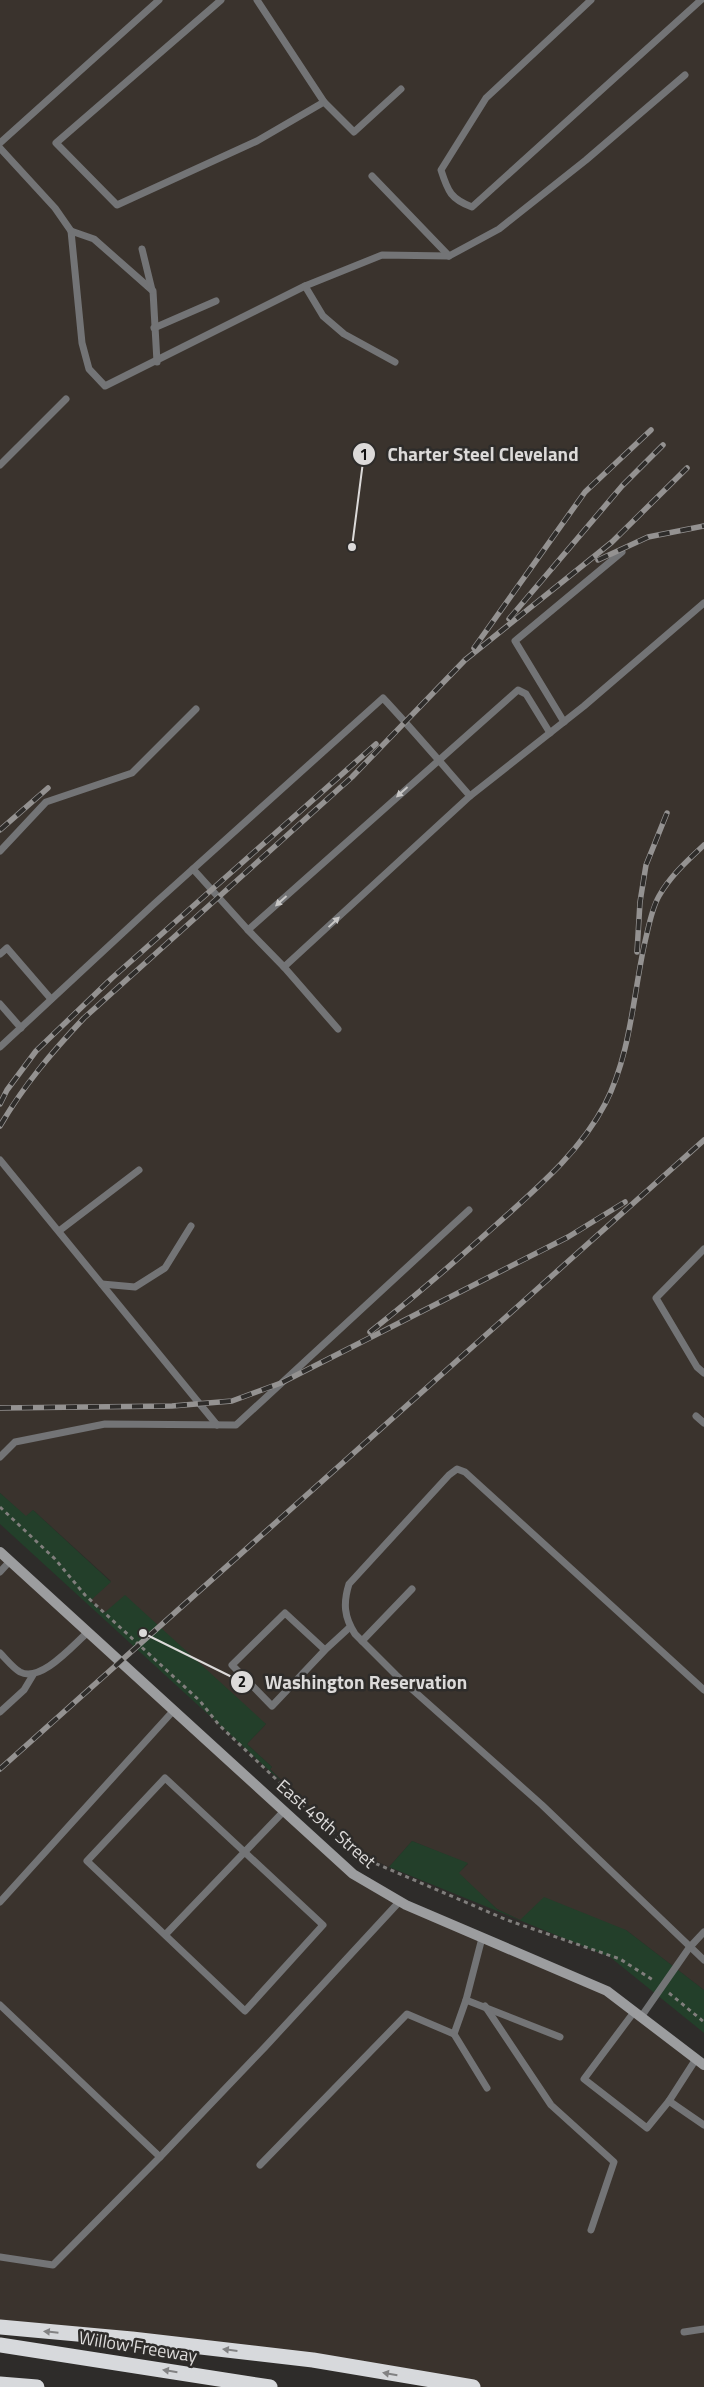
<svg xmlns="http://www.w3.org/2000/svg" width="704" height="2387" font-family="'Titillium Web',sans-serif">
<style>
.built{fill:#3a332d}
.green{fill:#233f2a}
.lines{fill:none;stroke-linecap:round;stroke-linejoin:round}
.path{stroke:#807e7c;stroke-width:3;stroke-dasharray:4 4;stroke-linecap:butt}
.lane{stroke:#737476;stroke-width:7}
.secondary{stroke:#9c9d9f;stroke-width:10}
.highway{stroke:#d7d9dc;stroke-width:15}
.rail-casing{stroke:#949291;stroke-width:5.5}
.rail{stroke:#2e2c2a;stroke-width:4;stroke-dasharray:11;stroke-linecap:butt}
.oneway{fill:#c7c6c5}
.oneway2{fill:#828283}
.labels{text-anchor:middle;stroke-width:5;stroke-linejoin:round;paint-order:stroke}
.street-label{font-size:18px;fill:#dcdad9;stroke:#2e2c2a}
.leader{fill:none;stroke:#dcdad9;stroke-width:2}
.callout-dot{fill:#dcdad9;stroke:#2e2c2a;stroke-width:2}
.mark-label{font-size:15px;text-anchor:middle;font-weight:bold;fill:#111}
.callout-label{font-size:19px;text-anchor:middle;font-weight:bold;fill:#dcdad9;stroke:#2e2c2a;stroke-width:5;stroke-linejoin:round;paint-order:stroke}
</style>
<rect width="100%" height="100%" fill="#2e2c2a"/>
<!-- built -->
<g class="built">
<path d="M0,0H704V1990L626,1930L520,1920L497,1909L458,1873L468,1864L412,1841L389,1867L361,1854L270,1769L272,1767L247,1744L266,1724L166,1667L90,1600L111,1581L33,1510L26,1517L0,1493Z"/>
<path d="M0,1552L353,1874L400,1901L607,1991L704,2064V2387H473L0,2327Z"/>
</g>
<!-- green -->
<g class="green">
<path d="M0,1493L26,1516L33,1510L111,1582L90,1601L104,1613L125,1595L266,1724L247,1744L272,1767L270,1769L283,1783L0,1524Z"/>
<path d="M412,1841L468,1863L459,1873L497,1909L520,1920L544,1897L626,1930L704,1990V2033L610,1957L389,1867Z"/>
</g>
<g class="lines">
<!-- path -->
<g class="path">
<path d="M0,1507L55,1559L85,1595L200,1701L219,1725L356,1855L507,1920L620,1959L653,1980"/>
<path d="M669,1993L704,2022"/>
</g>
<!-- lane -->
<g class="lane">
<path d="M221,0L56,143L117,205L257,141L324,102"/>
<path d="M257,0L324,102L354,132L401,89"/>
<path d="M591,0L486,98L441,170C448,192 451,199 472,207L701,0"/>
<path d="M0,143L159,0"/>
<path d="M0,148L55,208L71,231L82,343L89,369L105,386L305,286L323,316L344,334L395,362"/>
<path d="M372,176L449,256"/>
<path d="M71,231L94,239L153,291L157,362"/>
<path d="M142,249L152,290"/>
<path d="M305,286L382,255L449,256L499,229L586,160L685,75"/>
<path d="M154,328L216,301"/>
<path d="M0,465L66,399"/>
<path d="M564,722L515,641L622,552"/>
<path d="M470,796L584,706L704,603"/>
<path d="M0,851L46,802L132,773L196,709"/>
<path d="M193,869L248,930"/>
<path d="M0,954L7,948L51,999"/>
<path d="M284,967L338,1029"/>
<path d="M0,1004L21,1028"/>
<path d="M0,1047L154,904L383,698C413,730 441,763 470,796L284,967L248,930L518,690L526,694L550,733"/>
<path d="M0,1160L217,1425"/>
<path d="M59,1231L139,1170"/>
<path d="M704,1249L656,1298L697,1367L704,1373"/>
<path d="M102,1284L135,1287L165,1268L191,1226"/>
<path d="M696,1416L704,1423"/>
<path d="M0,1457L15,1442L105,1424L236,1425L469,1210"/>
<path d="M0,1572L10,1561"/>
<path d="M362,1641L412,1589"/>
<path d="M325,1650L285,1613L232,1665L272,1706L325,1650L350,1627"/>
<path d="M0,1653C6,1659 13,1668 20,1672C41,1683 73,1645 88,1632"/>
<path d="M704,1690L465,1472L457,1469L449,1475L349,1584C343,1603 344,1617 355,1634L396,1675L542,1805L704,1960"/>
<path d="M0,1712L24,1690L33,1675"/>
<path d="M0,1902L174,1710"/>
<path d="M165,1935L87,1861L165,1778L323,1925L245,2011L165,1935L284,1811"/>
<path d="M482,1938L466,2000L560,2037"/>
<path d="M0,2005L160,2157L265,2047L400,1901"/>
<path d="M485,2006L551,2105L614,2162L591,2230"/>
<path d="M634,2012L584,2079L647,2128L669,2101"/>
<path d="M641,2017L689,1948L704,1932"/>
<path d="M454,2034L487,2088"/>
<path d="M696,2059L669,2101L704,2125"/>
<path d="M260,2165L407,2014L454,2034L466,2000"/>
<path d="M0,2257L53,2265L160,2157"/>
<path d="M684,2332L704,2329"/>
</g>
<!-- secondary -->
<path class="secondary" d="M0,1552L353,1874L406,1905L607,1991L704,2065"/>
<!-- highway -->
<g class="highway">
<path d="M0,2327L132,2339L313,2360L473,2387"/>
<path d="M0,2345L270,2387"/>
<path d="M0,2384L37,2387"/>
</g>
<!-- rail casing -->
<g class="rail-casing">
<g id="rail">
<path d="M598,560L648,537L704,526"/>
<path d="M509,619L622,486L663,445"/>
<path d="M474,648L585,492L651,430"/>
<path d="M0,830L48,788"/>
<path d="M637,952L640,902L646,865L667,813"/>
<path d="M0,1104L7,1090L36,1051L112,978L376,744"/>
<path d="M0,1126C24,1085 52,1052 84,1018L352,777L465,660L612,542L687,468"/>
<path d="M370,1332C414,1297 456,1261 497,1224C537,1188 580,1152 605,1104C630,1056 633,998 644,946C648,930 651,910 659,896C670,876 688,860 704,845"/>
<path d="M0,1408L172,1406L232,1401L281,1383L568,1237L625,1202"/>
<path d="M0,1769L704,1140"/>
</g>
</g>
<!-- rail -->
<use href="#rail" class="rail"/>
</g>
<!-- one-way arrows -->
<defs><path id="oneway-solid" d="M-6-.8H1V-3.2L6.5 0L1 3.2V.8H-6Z" transform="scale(1.25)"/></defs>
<g class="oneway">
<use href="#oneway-solid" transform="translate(402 792) rotate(138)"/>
<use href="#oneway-solid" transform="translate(281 901) rotate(138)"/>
<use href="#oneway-solid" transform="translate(334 922) rotate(-43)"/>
</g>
<g class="oneway2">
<use href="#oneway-solid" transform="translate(51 2332) rotate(-174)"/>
<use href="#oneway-solid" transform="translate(230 2350) rotate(-173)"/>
<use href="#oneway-solid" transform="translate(170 2371) rotate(-171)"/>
<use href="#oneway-solid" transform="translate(390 2374) rotate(-170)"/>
</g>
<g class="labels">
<!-- street labels -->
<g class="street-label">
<text transform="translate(326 1824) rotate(41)" y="6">East 49th Street</text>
<text transform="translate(138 2347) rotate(9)" y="6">Willow Freeway</text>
</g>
</g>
<!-- callouts -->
<path class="leader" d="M352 547L364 454M143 1633L242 1682"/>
<g class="callout-dot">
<circle cx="352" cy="547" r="5"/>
<circle cx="143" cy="1633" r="5"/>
<circle cx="364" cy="454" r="12"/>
<circle cx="242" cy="1682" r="12"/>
</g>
<g class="mark-label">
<text x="364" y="460">1</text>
<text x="242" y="1687">2</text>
</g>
<g class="callout-label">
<text x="483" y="461">Charter Steel Cleveland</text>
<text x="366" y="1689">Washington Reservation</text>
</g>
</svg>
